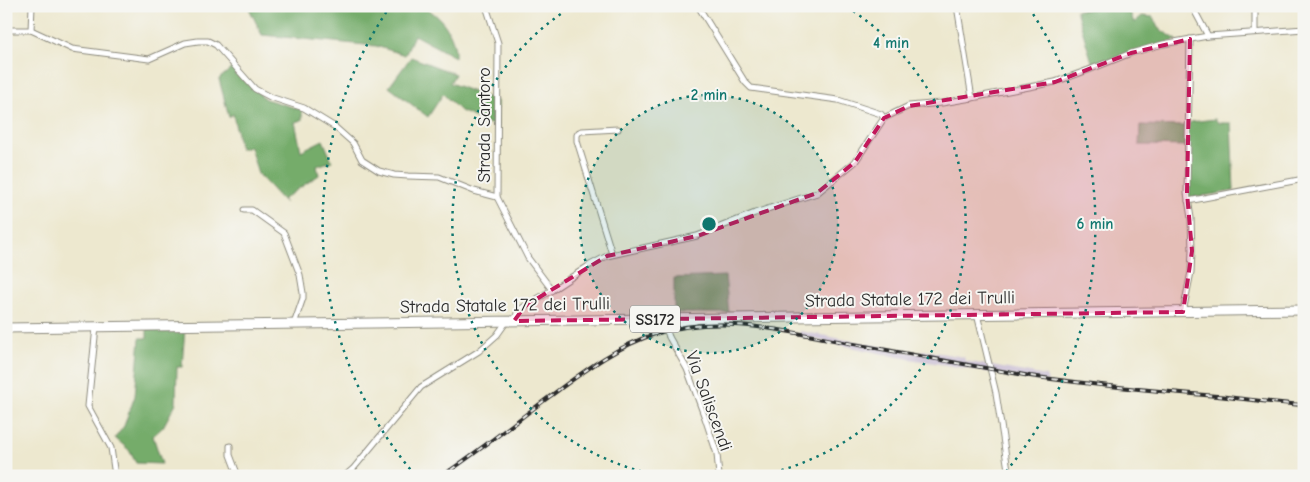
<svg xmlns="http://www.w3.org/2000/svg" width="1310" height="482" font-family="'Comic Neue',sans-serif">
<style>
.industrial{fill:#cbbfd5}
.forest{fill:#74ac6b;stroke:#506c4b}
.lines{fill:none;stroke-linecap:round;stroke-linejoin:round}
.street-casing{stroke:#8c8a7d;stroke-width:7}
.primary-casing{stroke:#8c8a7d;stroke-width:11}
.street{stroke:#fff;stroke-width:5}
.primary{stroke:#fff;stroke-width:9}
.rail-casing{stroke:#2b2b2b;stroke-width:4}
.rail{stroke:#f6f6f2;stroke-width:2;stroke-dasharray:5.5;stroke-linecap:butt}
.street-bridge-casing{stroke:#8c8a7d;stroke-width:7;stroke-linecap:butt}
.street-bridge{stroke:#fff;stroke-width:5}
.marked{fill:#c2185b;fill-opacity:0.2;stroke:#c2185b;stroke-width:4;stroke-dasharray:10 6;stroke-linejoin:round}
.ring{fill:none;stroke:#0f766e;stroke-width:2.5;stroke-dasharray:2.5 5}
.labels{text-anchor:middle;stroke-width:4;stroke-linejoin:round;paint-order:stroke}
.shield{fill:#f6f6f2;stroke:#686867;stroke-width:1}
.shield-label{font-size:16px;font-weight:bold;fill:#2b2b2b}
.street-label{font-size:18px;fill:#2b2b2b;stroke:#f6f6f2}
.centre{fill:#0f766e;stroke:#f6f6f2;stroke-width:2.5}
.ring-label{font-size:15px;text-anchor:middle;font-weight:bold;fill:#0f766e;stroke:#f6f6f2;stroke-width:4;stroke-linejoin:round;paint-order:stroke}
</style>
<rect width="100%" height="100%" fill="#f6f6f2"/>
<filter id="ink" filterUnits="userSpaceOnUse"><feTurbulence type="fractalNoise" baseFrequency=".02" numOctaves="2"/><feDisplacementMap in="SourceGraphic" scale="10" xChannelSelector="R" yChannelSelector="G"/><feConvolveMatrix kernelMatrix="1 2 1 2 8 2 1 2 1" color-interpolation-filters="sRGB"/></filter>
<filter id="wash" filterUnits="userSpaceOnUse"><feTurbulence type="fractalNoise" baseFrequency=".0096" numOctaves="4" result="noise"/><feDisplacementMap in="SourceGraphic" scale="20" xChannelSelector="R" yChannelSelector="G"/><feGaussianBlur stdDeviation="1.12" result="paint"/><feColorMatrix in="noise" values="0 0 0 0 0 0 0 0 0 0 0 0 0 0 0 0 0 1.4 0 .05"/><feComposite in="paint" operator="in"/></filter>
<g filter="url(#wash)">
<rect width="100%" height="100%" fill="#ede8cf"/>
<!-- industrial -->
<path class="industrial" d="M800,331L921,354L922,350L964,357L965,361L1046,376L1048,382L898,357L799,336Z"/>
<!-- forest -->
<g class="forest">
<path d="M248,6H424C429,10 435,14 440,19C449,29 456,44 455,57L414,35L405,55L376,46L262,35Z"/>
<path d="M1091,6H1128L1134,23L1142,16L1153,17L1158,28L1177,40L1093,65L1076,10H1087Z"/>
<path d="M411,57L455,74L450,83L497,101V127L460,111L443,94L428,117L389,87Z"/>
<path d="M232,68L265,99L302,110V120L295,122L301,151L323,140L332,161L317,166L319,175L285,198L282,200L285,203L258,174L250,147L240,149L233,114L229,117L219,79Z"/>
<path d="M1215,119L1219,123H1231L1234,191L1190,198L1186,146L1139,145L1140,125L1186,126L1191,122Z"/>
<path d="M725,276L729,313H674V278Z"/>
<path d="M185,328L182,367H177L176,403L163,427L153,436L162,464L136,463L129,450L115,438L124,426L135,396L140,338H147V329Z"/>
</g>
</g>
<g filter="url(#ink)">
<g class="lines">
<!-- street casing -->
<g class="street-casing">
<g id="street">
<path d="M486,6L498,43L497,197L528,258L552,290"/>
<path d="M698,6L745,82L751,88L838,100L881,114L884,118"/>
<path d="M957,6L972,98"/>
<path d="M1192,6L1208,36"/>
<path d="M6,30H31L72,49L149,59L185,43L198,41H208L216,45L255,89L270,97L304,108L335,127L353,143L362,160L379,171L394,175L408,176L439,177L474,191L497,197"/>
<path d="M31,30L32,6"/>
<path d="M1255,32V6"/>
<path d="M1188,201L1304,179"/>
<path d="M244,210H252L284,233L300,275L303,293V298L294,324"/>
<path d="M612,254L577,141V135L579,132L582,131L618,129"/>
<path d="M1183,312L1191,272L1192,251L1191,218L1187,193L1190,39"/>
<path d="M977,314L996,393L1009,476"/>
<path d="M514,321L518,311L525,306L552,290L590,265L607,256L697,236L755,213L817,193L855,162L884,118L909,106L942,103L972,98L1055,82L1091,69L1131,53L1163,44L1208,36L1304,29"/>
<path d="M96,327L88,406L111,448L115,476"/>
<path d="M666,328L668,326L690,324L696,321"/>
<path d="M669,337L687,369L705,418L717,454L719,476"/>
<path d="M230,446V455L238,476"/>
<path d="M345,476L353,469L421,387L479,351L497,335L507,321"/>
</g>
</g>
<!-- primary casing -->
<g class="primary-casing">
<path id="primary" d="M6,328L1304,310"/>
</g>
<!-- street -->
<use href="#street" class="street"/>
<!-- primary -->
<use href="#primary" class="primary"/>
<!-- rail casing -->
<g class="rail-casing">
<path id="rail" d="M442,476C479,451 514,423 549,397C583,372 615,347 655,334C722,313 788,332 854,344C913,355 972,366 1030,376C1092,385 1155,391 1217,396C1246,399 1275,403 1304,405"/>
</g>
<!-- rail -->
<use href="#rail" class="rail"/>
<!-- street-bridge casing -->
<g class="street-bridge-casing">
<path id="street-bridge" d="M666,328L669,337"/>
</g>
<!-- street-bridge -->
<use href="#street-bridge" class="street-bridge"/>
</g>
</g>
<!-- marked area -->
<path class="marked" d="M1190,39L1187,193L1192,251L1183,312L514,321L525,306L607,256L697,236L817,193L855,162L884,118L909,106L1055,82L1131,53Z"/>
<!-- distance rings -->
<circle cx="709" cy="224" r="129" fill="#0f766e" fill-opacity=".12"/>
<g class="ring">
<circle cx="709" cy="224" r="129"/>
<path d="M656 475A257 257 0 0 1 571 7M847 7A257 257 0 0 1 762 475"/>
<path d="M415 475A386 386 0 0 1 389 8M1029 8A386 386 0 0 1 1003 475"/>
</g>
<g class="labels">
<!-- shield labels -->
<rect class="shield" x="630" y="305.5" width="50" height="27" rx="4"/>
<g class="shield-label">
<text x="655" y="325">SS172</text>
</g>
<!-- street labels -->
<g class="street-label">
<text transform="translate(484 125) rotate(-90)" y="6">Strada Santoro</text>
<text transform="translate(910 299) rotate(-1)" y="6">Strada Statale 172 dei Trulli</text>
<text transform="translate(505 305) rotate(-1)" y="6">Strada Statale 172 dei Trulli</text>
<text transform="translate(709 401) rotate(70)" y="6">Via Saliscendi</text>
</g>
</g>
<circle cx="709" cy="224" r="8" class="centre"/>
<g class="ring-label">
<text x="891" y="48">4 min</text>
<text x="709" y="100">2 min</text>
<text x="1095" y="229">6 min</text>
</g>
<!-- margin -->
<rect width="1310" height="482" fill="none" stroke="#f6f6f2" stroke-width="25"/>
</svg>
